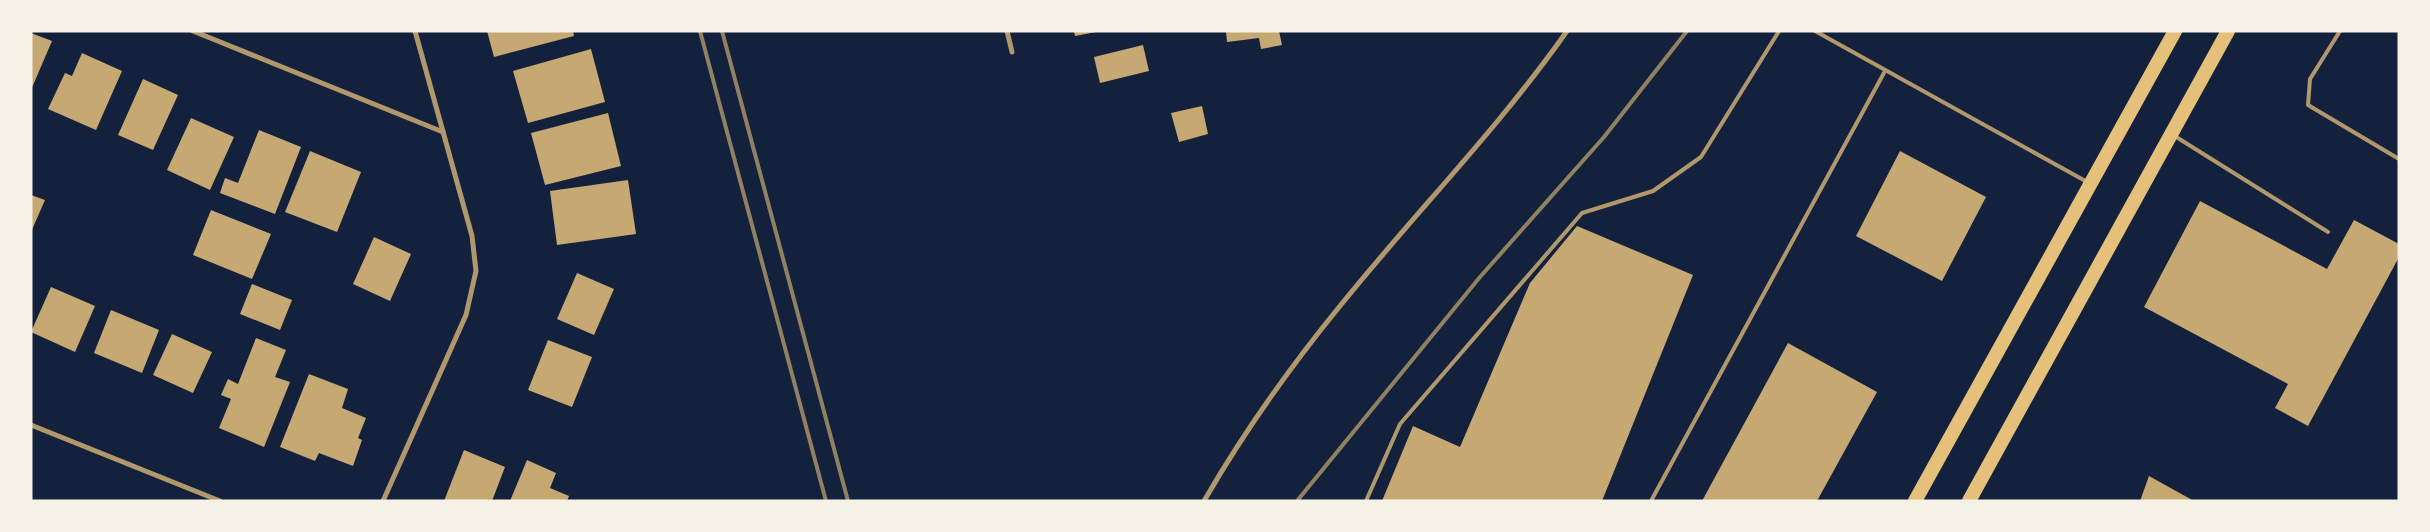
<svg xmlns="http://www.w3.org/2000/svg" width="2430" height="532" font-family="'Alegreya Sans',sans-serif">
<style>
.building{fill:#c6a872}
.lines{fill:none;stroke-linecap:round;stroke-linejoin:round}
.service{stroke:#b1986c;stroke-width:4}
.minor{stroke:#b1986c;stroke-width:5}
.trunk{stroke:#e5c07b;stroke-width:14}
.rail{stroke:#918062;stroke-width:4}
</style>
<rect width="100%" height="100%" fill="#14213d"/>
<!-- building -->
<g class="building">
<path d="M487,31H573L574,36L494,57Z"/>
<path d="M1074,31H1096V32L1075,36Z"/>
<path d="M1226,31H1279L1282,45L1261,49L1259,38L1227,42Z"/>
<path d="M31,33L52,41L31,90Z"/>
<path d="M1143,45L1149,71L1100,83L1094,57Z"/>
<path d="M591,49L605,102L528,123L513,71Z"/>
<path d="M82,53L122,71L96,130L48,109L65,73L72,76Z"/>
<path d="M143,79L178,95L153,150L118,135Z"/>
<path d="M1202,106L1208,134L1179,142L1171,113Z"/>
<path d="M608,113L621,166L545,185L531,133Z"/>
<path d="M191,118L234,137L210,190L167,170Z"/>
<path d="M259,130L301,147L275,214L220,193L225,178L238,183Z"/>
<path d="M310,151L361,172L337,232L285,212Z"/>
<path d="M1900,151L1986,197L1942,281L1856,236Z"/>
<path d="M628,180L636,234L557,245L550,191Z"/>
<path d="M31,195L45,200L31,232Z"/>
<path d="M2200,201L2327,269L2354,220L2399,244V257L2308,426L2275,408L2288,384L2144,307Z"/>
<path d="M211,210L271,234L252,279L193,255Z"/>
<path d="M1577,226L1693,275L1602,501H1382L1413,426L1460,447L1530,283Z"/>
<path d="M374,237L411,254L390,301L353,284Z"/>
<path d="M577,273L614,289L594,335L557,319Z"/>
<path d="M252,284L292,300L280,330L240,314Z"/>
<path d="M51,287L95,306L75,352L31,332Z"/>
<path d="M111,310L159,330L142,373L94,353Z"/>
<path d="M172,334L212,352L193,393L153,375Z"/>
<path d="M256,338L286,350L275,377L290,382L264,447L219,428L231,399L221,395L228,379L238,384Z"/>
<path d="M548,340L592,357L572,407L528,390Z"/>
<path d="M1788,343L1877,392L1817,501H1702Z"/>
<path d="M309,374L348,389L342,408L366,418L358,438L362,440L353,466L319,453L315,461L280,447Z"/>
<path d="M464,450L505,467L492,501H444Z"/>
<path d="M527,460L556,473L550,488L569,496L567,501H510Z"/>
<path d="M2149,476L2194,501H2140Z"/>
</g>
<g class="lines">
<!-- service -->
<g class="service">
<path d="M1815,31L2089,183"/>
<path d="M2340,31L2310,79L2308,105L2399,159"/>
<path d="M2173,135L2328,232"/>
<path d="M1366,501L1400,424L1582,213L1653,191L1701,157L1779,31"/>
<path d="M1651,501L1885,71"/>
</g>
<!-- minor -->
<g class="minor">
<path d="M193,31L443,132"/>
<path d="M1007,31L1012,52"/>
<path d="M31,425L220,501"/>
<path d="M383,501L466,315L476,271L472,236L415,31"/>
<path d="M1204,501C1244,432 1290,367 1340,306C1415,213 1498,129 1567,31"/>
</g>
<!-- trunk -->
<g class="trunk">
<path d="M1915,501L2175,31"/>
<path d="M1969,501L2228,31"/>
</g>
<!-- rail -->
<g class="rail">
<path d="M700,31L826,501"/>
<path d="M722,31L848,501"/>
<path d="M1297,501L1480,277L1604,137L1687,31"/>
</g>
</g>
<!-- border -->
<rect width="2430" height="532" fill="none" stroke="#f6f1e7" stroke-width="65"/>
</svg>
